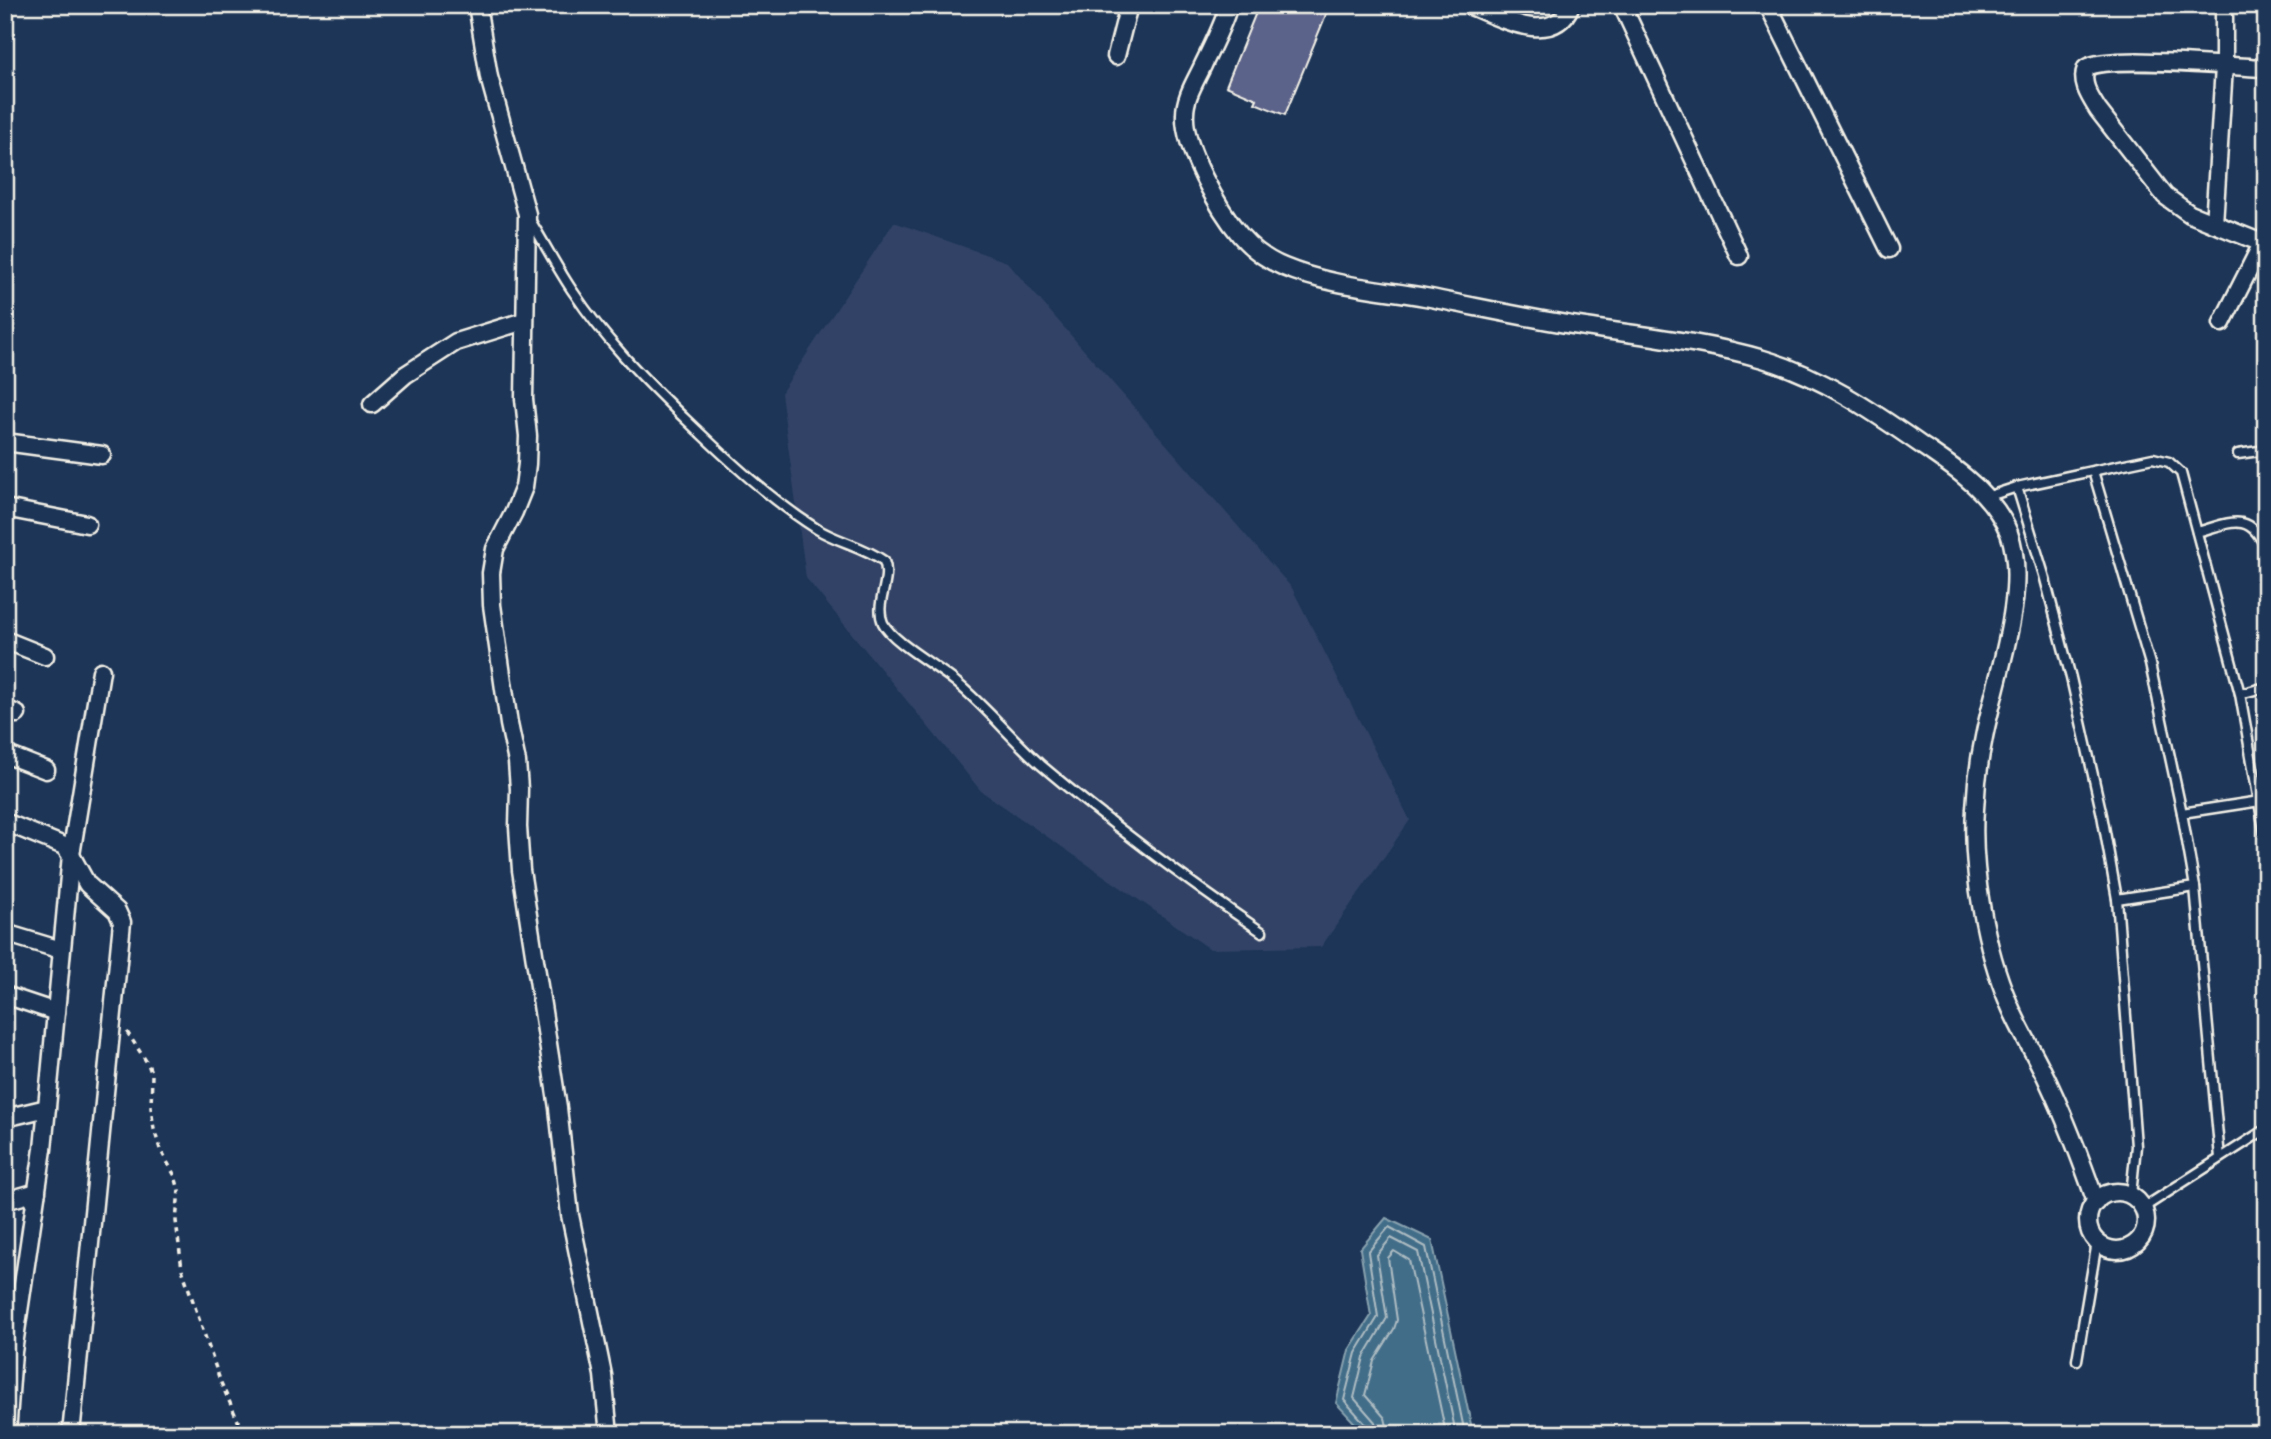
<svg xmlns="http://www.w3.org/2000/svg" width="2271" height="1439" font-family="'Patrick Hand',sans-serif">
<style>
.built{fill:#304366}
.water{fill:#426d89;stroke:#89a2af;stroke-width:2}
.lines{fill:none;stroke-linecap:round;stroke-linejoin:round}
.shore{stroke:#adbcc2;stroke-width:2}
.building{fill:#5c638a;stroke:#f4f1e8;stroke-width:2}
.service-casing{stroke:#f4f1e8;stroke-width:13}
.minor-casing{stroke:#f4f1e8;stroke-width:21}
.path{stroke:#f4f1e8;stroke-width:3.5;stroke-dasharray:5 5;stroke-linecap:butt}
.service{stroke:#1d3557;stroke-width:8}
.minor{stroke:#1d3557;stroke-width:16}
</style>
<rect width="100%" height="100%" fill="#1d3557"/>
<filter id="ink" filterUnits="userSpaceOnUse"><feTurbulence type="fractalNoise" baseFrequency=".0143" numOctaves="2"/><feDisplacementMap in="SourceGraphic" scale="14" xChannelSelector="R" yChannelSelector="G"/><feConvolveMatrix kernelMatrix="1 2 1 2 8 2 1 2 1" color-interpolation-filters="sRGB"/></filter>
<g filter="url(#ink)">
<!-- built -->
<path class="built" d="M894,222L1007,262L1292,588L1410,820L1321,947L1210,949L981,791L806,578L781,393Z"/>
<!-- water -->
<path class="water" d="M1386,1218L1432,1240L1473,1434H1365L1336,1403L1349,1350L1371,1316L1360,1249Z"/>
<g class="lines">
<!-- shore -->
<g class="shore">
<path d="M1369,1434L1368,1427L1344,1400L1356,1353L1378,1317L1368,1252L1389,1227L1426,1247L1465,1434"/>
<path d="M1378,1434L1375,1422L1354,1398L1364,1357L1387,1318L1377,1255L1391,1238L1418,1252L1456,1434"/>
<path d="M1389,1434L1385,1418L1365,1395L1374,1361L1394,1329L1397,1320L1388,1258L1394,1251L1409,1260L1446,1434"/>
</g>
</g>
<!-- building -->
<path class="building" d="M1259,5H1330L1285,115L1255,103L1257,99L1226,86Z"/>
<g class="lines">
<!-- service casing -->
<g class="service-casing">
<g id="service">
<path d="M530,220C545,244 558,270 574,293C603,337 641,376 679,413C722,454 766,497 817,529C838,542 863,546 884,561C892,581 874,603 883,623C892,642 940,668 957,683C987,708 1012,739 1041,765C1112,825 1186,880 1262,932"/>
<path d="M2238,454L2266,450"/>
<path d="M2093,471L2150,664L2182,813L2195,887L2220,1158"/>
<path d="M2017,487L2044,575L2071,678L2102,815L2117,899L2136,1146L2131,1195"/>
<path d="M1986,497L2017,487L2153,458L2169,462L2181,473L2240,694L2266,841"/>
<path d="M2197,532C2230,523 2250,510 2266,549"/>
<path d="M2240,694L2266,687"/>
<path d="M2182,813L2260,801L2266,797"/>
<path d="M2117,899L2195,887"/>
<path d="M2143,1208L2266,1129"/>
<path d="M2077,1360L2097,1242"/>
</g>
</g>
<!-- minor casing -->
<g class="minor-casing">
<g id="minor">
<path d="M477,5L489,77L527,214L524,399L528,436L527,464L524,487L514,512L495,549L491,573L492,605L509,724L517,762L519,789L518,827L521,870L558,1108L570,1215L603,1375L609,1434"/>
<path d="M1229,5C1223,25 1213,45 1204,63C1197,79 1185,96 1185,114C1183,147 1219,210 1240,235C1252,249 1267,260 1284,267C1327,285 1379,289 1425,297C1478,307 1531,319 1585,327C1644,336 1705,342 1763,359C1821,376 1871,410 1921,445C1935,455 1951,465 1965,477C1982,491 2000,511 2009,533C2030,589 1995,680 1984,737C1979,761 1976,785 1975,809C1971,869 1985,948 2009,1004C2020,1031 2037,1057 2049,1084C2067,1122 2082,1162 2096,1202"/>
<path d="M1468,5C1497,16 1553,49 1571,5"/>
<path d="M1622,5L1739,256"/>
<path d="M1768,5L1889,249"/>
<path d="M1116,56L1129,5"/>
<path d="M2214,224L2224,67V5"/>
<path d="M2262,243L2190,214L2165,196L2098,110C2090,97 2080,83 2086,68C2106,54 2233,67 2266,68"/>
<path d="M2222,323L2266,236"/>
<path d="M372,404L405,375L456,342L524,321"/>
<path d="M5,442L102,455"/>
<path d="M5,508L87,524"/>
<path d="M5,640L45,656"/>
<path d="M5,709L17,714"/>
<path d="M5,754L46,770"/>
<path d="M5,822L64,846L71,855L87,884L117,911L122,922L71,1434"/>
<path d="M5,933L61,950"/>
<path d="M5,995L56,1012"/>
<path d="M5,1118L47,1108"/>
<circle cx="2117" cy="1221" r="29"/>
<path d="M5,1201L37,1192"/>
<path d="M7,1434L13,1352L43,1149L71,855L101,671"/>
</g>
</g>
<!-- path -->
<path class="path" d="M127,1032L148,1064L152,1075L151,1108L154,1129L160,1149L175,1176L179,1190L176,1221L182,1269L221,1383L244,1434"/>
<!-- service -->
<use href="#service" class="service"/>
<!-- minor -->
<use href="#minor" class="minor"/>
</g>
</g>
<!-- margin -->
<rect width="2271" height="1439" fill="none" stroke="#1d3557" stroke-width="28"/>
<rect x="14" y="14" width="2243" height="1411" fill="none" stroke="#f4f1e8" stroke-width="2.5" filter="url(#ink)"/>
</svg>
